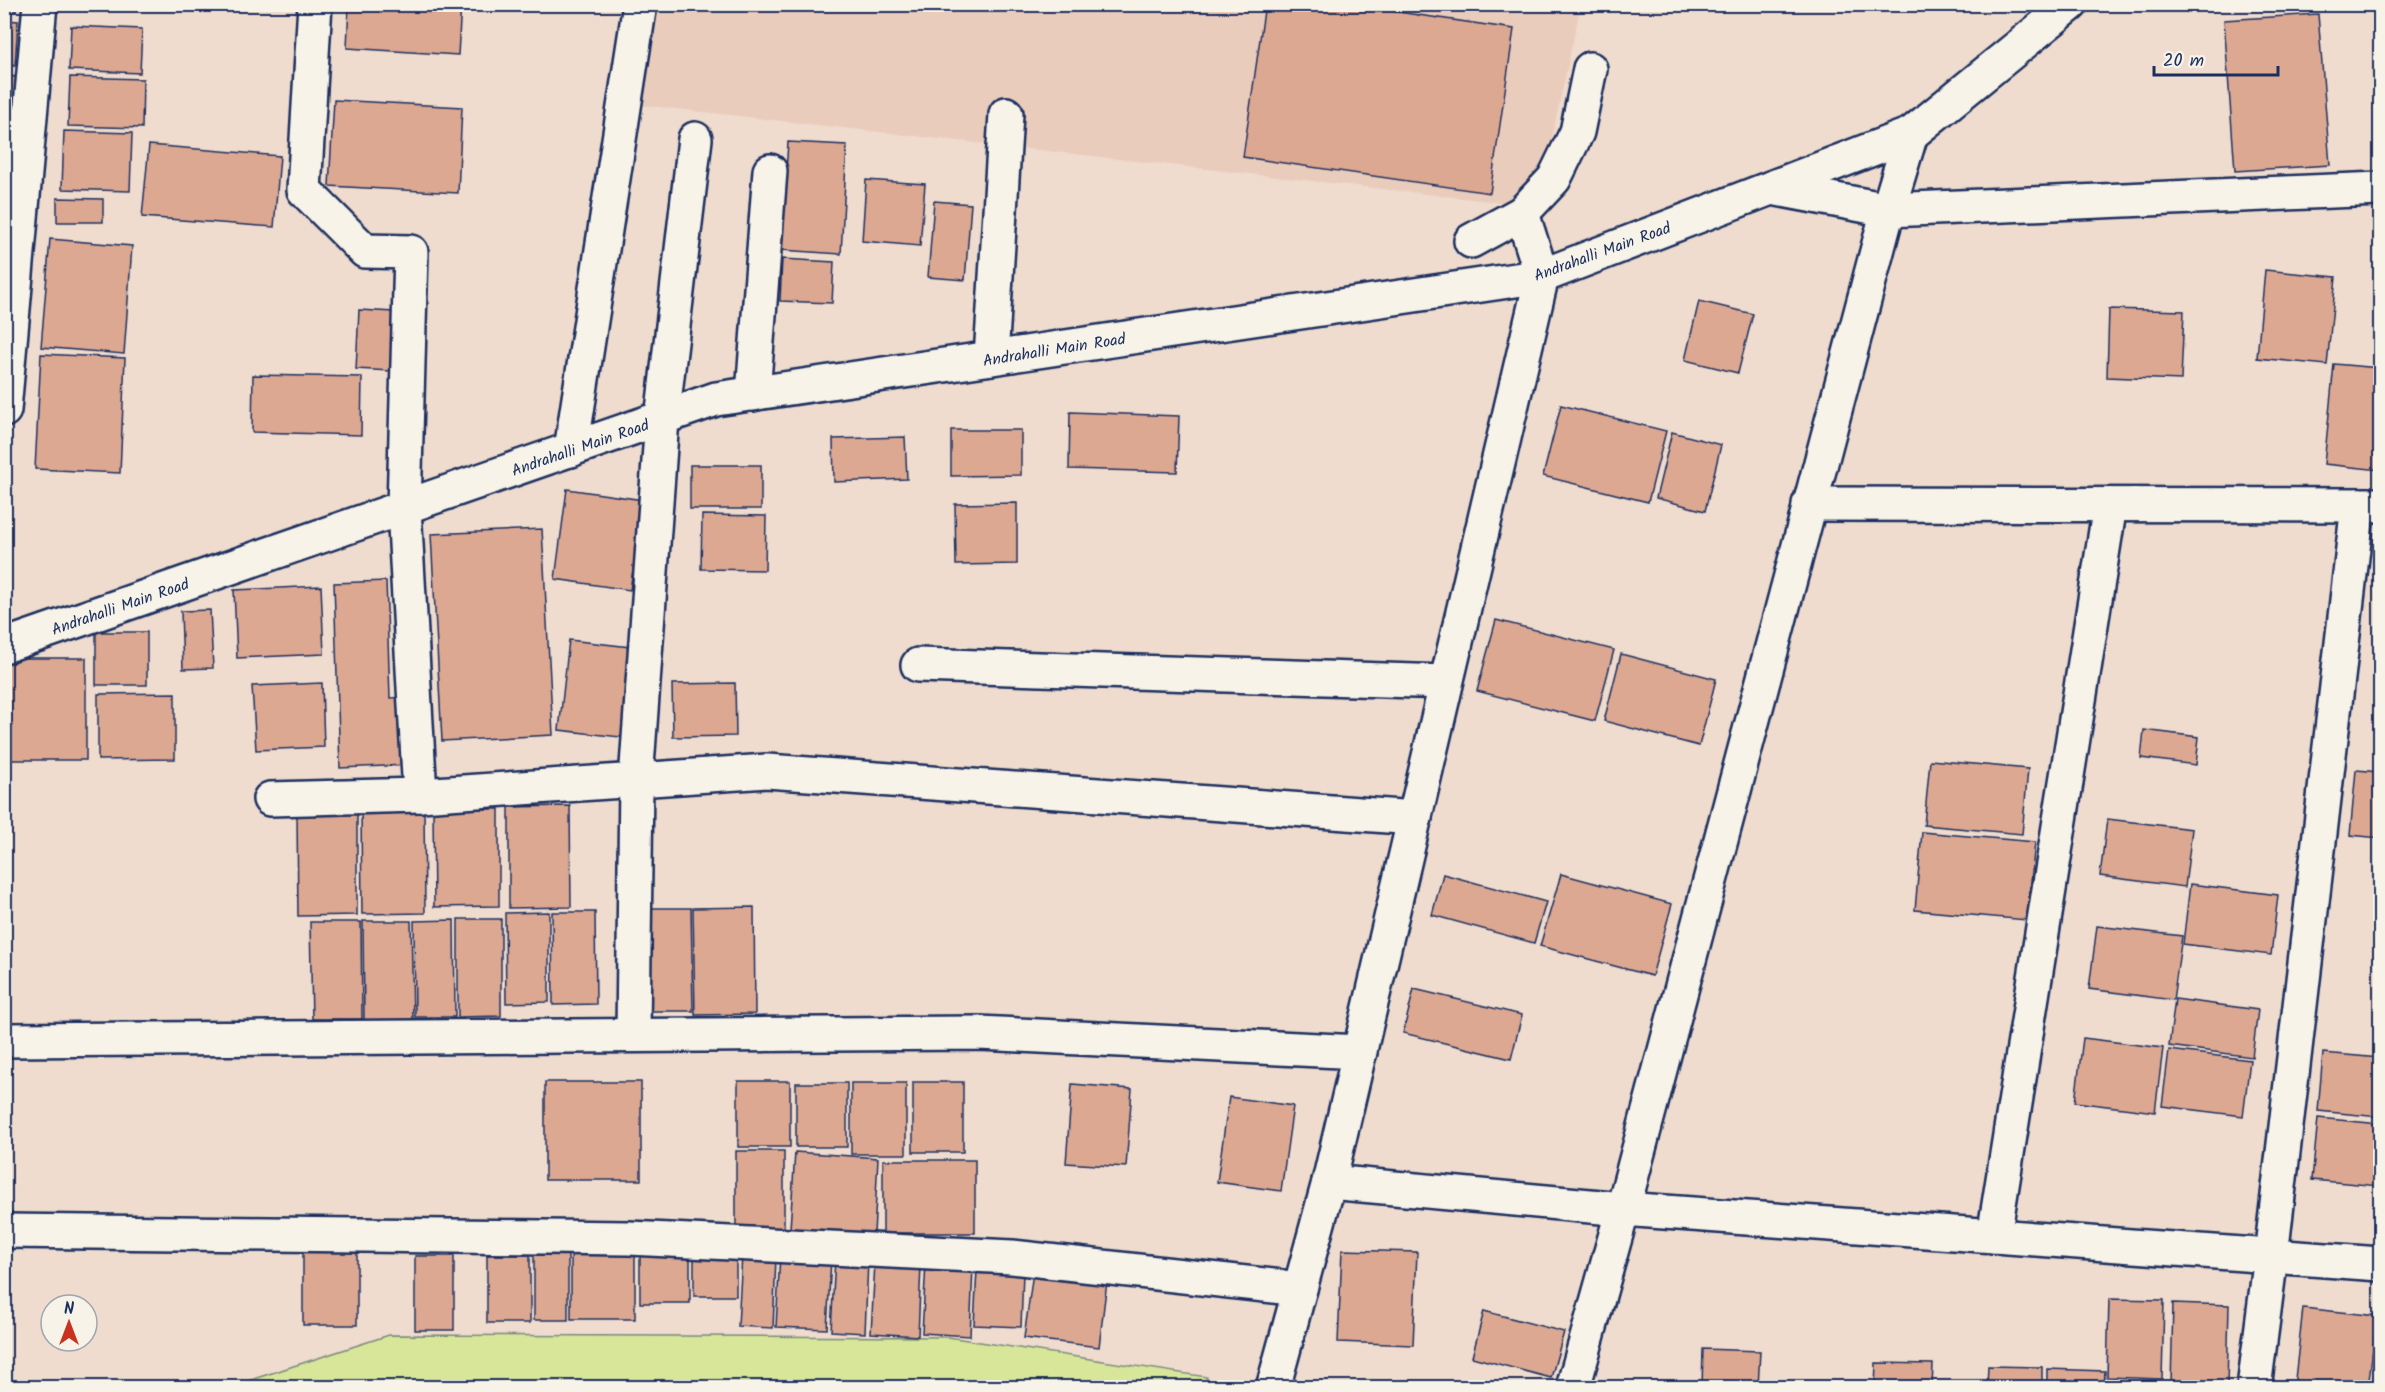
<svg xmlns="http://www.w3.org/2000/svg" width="2385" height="1392" font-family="Kalam,sans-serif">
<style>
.built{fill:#eaccbc}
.green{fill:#d8e699;stroke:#7a8a7c;stroke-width:1.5}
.building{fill:#dda892;stroke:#1b2f5e;stroke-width:1.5}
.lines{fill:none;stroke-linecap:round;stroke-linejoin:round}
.minor-casing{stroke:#1b2f5e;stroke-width:38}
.secondary-casing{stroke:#1b2f5e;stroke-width:38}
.minor{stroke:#f7f3e8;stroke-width:33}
.secondary{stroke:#f7f3e8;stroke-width:33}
.labels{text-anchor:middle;stroke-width:4.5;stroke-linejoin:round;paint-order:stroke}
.street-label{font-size:16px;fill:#1b2f5e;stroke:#f7f3e8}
</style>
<rect width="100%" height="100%" fill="#efdcce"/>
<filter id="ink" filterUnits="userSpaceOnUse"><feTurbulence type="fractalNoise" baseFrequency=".0167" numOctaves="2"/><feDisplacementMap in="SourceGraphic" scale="12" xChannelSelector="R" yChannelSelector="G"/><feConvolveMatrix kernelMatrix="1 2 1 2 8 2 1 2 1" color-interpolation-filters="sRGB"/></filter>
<g filter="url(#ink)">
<!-- built -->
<path class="built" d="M658,5H1581L1544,173L1506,203L640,105Z"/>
<!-- green -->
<path class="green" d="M389,1335L948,1337L1207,1377L1204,1388L229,1387Z"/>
<!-- building -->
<g class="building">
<rect x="4" y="4" width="12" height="7"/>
<path d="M349,4H461L458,55L347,48Z"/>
<path d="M1265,4H1343L1514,29L1490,193L1243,157Z"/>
<path d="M2318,14L2330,165L2235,171L2224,20Z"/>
<path d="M4,20L18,21L15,66H4Z"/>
<path d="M71,26L142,29L140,73L69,70Z"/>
<path d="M4,76L18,77L14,119L4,118Z"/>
<path d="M70,77L143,79L142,128L68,126Z"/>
<path d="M334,100L462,107L458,193L329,186Z"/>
<path d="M64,131L132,133L130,191L62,189Z"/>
<path d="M788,142L847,145L841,254L781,250Z"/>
<path d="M149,145L280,156L274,227L142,217Z"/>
<path d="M866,180L925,184L920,246L862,241Z"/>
<path d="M57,198L103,199V222H57Z"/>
<path d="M934,201L971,204L965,280L928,277Z"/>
<path d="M50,239L132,246L124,354L41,347Z"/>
<path d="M782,259L834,262L832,303L780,301Z"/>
<path d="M2265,270L2336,277L2327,365L2257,358Z"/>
<path d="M1699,301L1753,314L1738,373L1685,360Z"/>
<path d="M2109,309L2184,311L2181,380L2107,377Z"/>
<path d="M359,310L394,312L391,371L356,369Z"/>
<path d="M41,354L125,358L120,473L35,469Z"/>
<path d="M2334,364L2380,368V470L2324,464Z"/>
<path d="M253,375L362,377L361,435L252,432Z"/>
<path d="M1561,405L1666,431L1648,502L1543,476Z"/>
<path d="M1070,412L1179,416L1177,472L1069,469Z"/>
<path d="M951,430H1021V475L951,476Z"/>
<path d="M1672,432L1721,445L1705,511L1656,498Z"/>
<path d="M905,437L907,479L834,482L833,439Z"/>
<rect x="690" y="465" width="71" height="44"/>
<path d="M567,489L643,500L630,590L555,579Z"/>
<path d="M1017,503V564L956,565L955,504Z"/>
<path d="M702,515L766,516L765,570L701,569Z"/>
<path d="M542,529L553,735L442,741L431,534Z"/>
<path d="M386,581L390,698L405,697L407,765L340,768L334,583Z"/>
<path d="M321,586L324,654L237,658L234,590Z"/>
<path d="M210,610L213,668L183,669L181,611Z"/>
<path d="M1496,620L1614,650L1595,721L1477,691Z"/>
<rect x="96" y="632" width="51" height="53"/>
<path d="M569,640L639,648L629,738L559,730Z"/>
<path d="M1621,654L1716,679L1699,746L1604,721Z"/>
<rect x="4" y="658" width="82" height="102"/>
<path d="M322,683L324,747L256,750L252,686Z"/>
<path d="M735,683L736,736L673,737L672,684Z"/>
<path d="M175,693V759L98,760V694Z"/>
<path d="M2144,730L2199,737L2196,765L2141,758Z"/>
<path d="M1930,760L2028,769L2022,834L1924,825Z"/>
<path d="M2356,770L2380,772V838L2350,835Z"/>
<path d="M570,806L571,907L509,908V807Z"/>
<path d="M424,809L425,913L362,914L361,810Z"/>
<path d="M433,809H499V906L434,907Z"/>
<path d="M357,812V915L298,916L297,813Z"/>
<path d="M2107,819L2192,829L2185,887L2100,876Z"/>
<path d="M1922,832L2035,842L2027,920L1915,910Z"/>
<path d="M1443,874L1546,902L1534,943L1432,915Z"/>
<path d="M1561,874L1672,904L1652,976L1540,946Z"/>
<path d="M2190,884L2278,895L2271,955L2183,944Z"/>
<path d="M754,907L755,1014L695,1015L693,908Z"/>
<path d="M646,908H691L693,1011H646Z"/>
<path d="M549,912V1002L506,1003L505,913Z"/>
<path d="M552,912H595L596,1004L553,1005Z"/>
<path d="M458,919H501V1016L458,1017Z"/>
<path d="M454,920L455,1017H415L414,921Z"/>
<path d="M363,921H411L413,1020L364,1021Z"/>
<path d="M310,922H361L362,1019H312Z"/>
<path d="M2097,926L2182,936L2173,1000L2089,989Z"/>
<path d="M1414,989L1522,1015L1511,1059L1403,1033Z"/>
<path d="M2175,999L2258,1010L2252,1057L2169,1046Z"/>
<path d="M2083,1038L2163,1048L2155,1112L2075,1102Z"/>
<path d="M2169,1050L2250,1060L2243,1116L2162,1106Z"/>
<path d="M2323,1053L2380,1058V1117L2318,1111Z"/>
<rect x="738" y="1081" width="52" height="66"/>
<rect x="545" y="1082" width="96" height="98"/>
<rect x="913" y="1082" width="50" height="70"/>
<rect x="796" y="1083" width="51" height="64"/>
<rect x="851" y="1083" width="55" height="71"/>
<path d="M1072,1084L1132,1089L1126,1167L1066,1163Z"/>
<path d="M1229,1097L1293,1106L1281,1191L1217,1182Z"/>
<path d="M2318,1118L2380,1124V1186L2312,1180Z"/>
<rect x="736" y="1151" width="48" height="78"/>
<path d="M795,1152L878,1158L874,1234L790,1229Z"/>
<rect x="883" y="1160" width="92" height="73"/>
<rect x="303" y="1247" width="54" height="78"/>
<path d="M1342,1250L1417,1252L1413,1345L1338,1342Z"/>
<rect x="487" y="1255" width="43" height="68"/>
<rect x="534" y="1255" width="34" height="65"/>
<rect x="571" y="1255" width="64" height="64"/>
<rect x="640" y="1255" width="50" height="48"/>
<path d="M742,1255L776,1257L773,1328L738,1326Z"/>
<path d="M780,1255L831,1258L827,1329L776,1327Z"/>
<rect x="415" y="1256" width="39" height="74"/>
<path d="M835,1258L868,1260L865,1333L831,1331Z"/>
<rect x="694" y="1259" width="42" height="37"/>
<path d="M875,1263L921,1265L918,1336L871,1333Z"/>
<path d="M926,1264L973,1266L970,1336L922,1333Z"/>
<path d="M977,1270L1023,1272L1021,1327L974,1325Z"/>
<path d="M1033,1272L1107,1281L1099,1347L1024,1338Z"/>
<path d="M2109,1299L2164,1300L2162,1379L2107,1377Z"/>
<path d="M2173,1303L2229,1305L2227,1386L2171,1385Z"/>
<path d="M2303,1308L2377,1316L2368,1388H2294Z"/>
<path d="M1484,1311L1564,1332L1551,1378L1472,1357Z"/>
<path d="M1703,1349L1760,1351L1758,1388H1702Z"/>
<path d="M1876,1363L1933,1364L1932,1388H1875Z"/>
<path d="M1988,1366L2042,1367V1388H1987Z"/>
<path d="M2047,1369L2105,1371L2104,1388H2047Z"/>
</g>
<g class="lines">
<!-- minor casing -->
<g class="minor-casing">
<g id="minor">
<path d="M315,4L304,190L365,251L411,252L404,508L420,795"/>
<path d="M1772,188L1888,210L2380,189"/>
<path d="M1471,241L1522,213L1554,179L1577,132L1590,69"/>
<path d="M991,358L1006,114"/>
<path d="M753,394L770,171"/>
<path d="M4,410L40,4"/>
<path d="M571,450L640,4"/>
<path d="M1809,504L2380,505"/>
<path d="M918,665L1446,682"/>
<path d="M270,799L420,795L767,771L1415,818"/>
<path d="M633,1035L636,780L662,419L695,139"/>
<path d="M4,1040L979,1033L1360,1052"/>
<path d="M1329,1182L1623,1209L2380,1264"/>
<path d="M4,1231L629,1238L1012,1257L1300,1289"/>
<path d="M1994,1236L2110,505"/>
<path d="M1273,1388L1329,1182L1542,276L1522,213"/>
<path d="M1573,1388L1623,1209L1888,210L1911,134"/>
<path d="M2254,1388L2271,1256L2358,505"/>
</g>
</g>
<!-- secondary casing -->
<g class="secondary-casing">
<path id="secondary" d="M4,646L716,399L1542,276L1911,134L2071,4"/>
</g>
<!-- minor -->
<use href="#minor" class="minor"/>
<!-- secondary -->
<use href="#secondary" class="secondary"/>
</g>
</g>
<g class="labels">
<!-- street labels -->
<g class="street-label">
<text transform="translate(1602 251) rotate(-20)" y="6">Andrahalli Main Road</text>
<text transform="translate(1054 349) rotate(-9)" y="6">Andrahalli Main Road</text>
<text transform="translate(580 447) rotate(-19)" y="6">Andrahalli Main Road</text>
<text transform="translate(120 606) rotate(-19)" y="6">Andrahalli Main Road</text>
</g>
</g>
<!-- margin -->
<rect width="2385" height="1392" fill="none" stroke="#f7f3e8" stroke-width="24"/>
<rect x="12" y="12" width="2361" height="1368" fill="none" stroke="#1b2f5e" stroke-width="2" filter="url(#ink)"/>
<!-- north arrow -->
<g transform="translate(69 1323)"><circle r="28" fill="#f7f3e8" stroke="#9fa5b1" stroke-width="1.5"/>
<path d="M0-4.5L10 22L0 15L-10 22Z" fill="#c8321e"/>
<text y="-9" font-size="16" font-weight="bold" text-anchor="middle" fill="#1b2f5e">N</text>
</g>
<!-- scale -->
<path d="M2154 66v9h124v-9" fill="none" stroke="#1b2f5e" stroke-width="3"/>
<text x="2163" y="66" font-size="18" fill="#1b2f5e" stroke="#f7f3e8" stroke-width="4.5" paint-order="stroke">20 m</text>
</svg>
